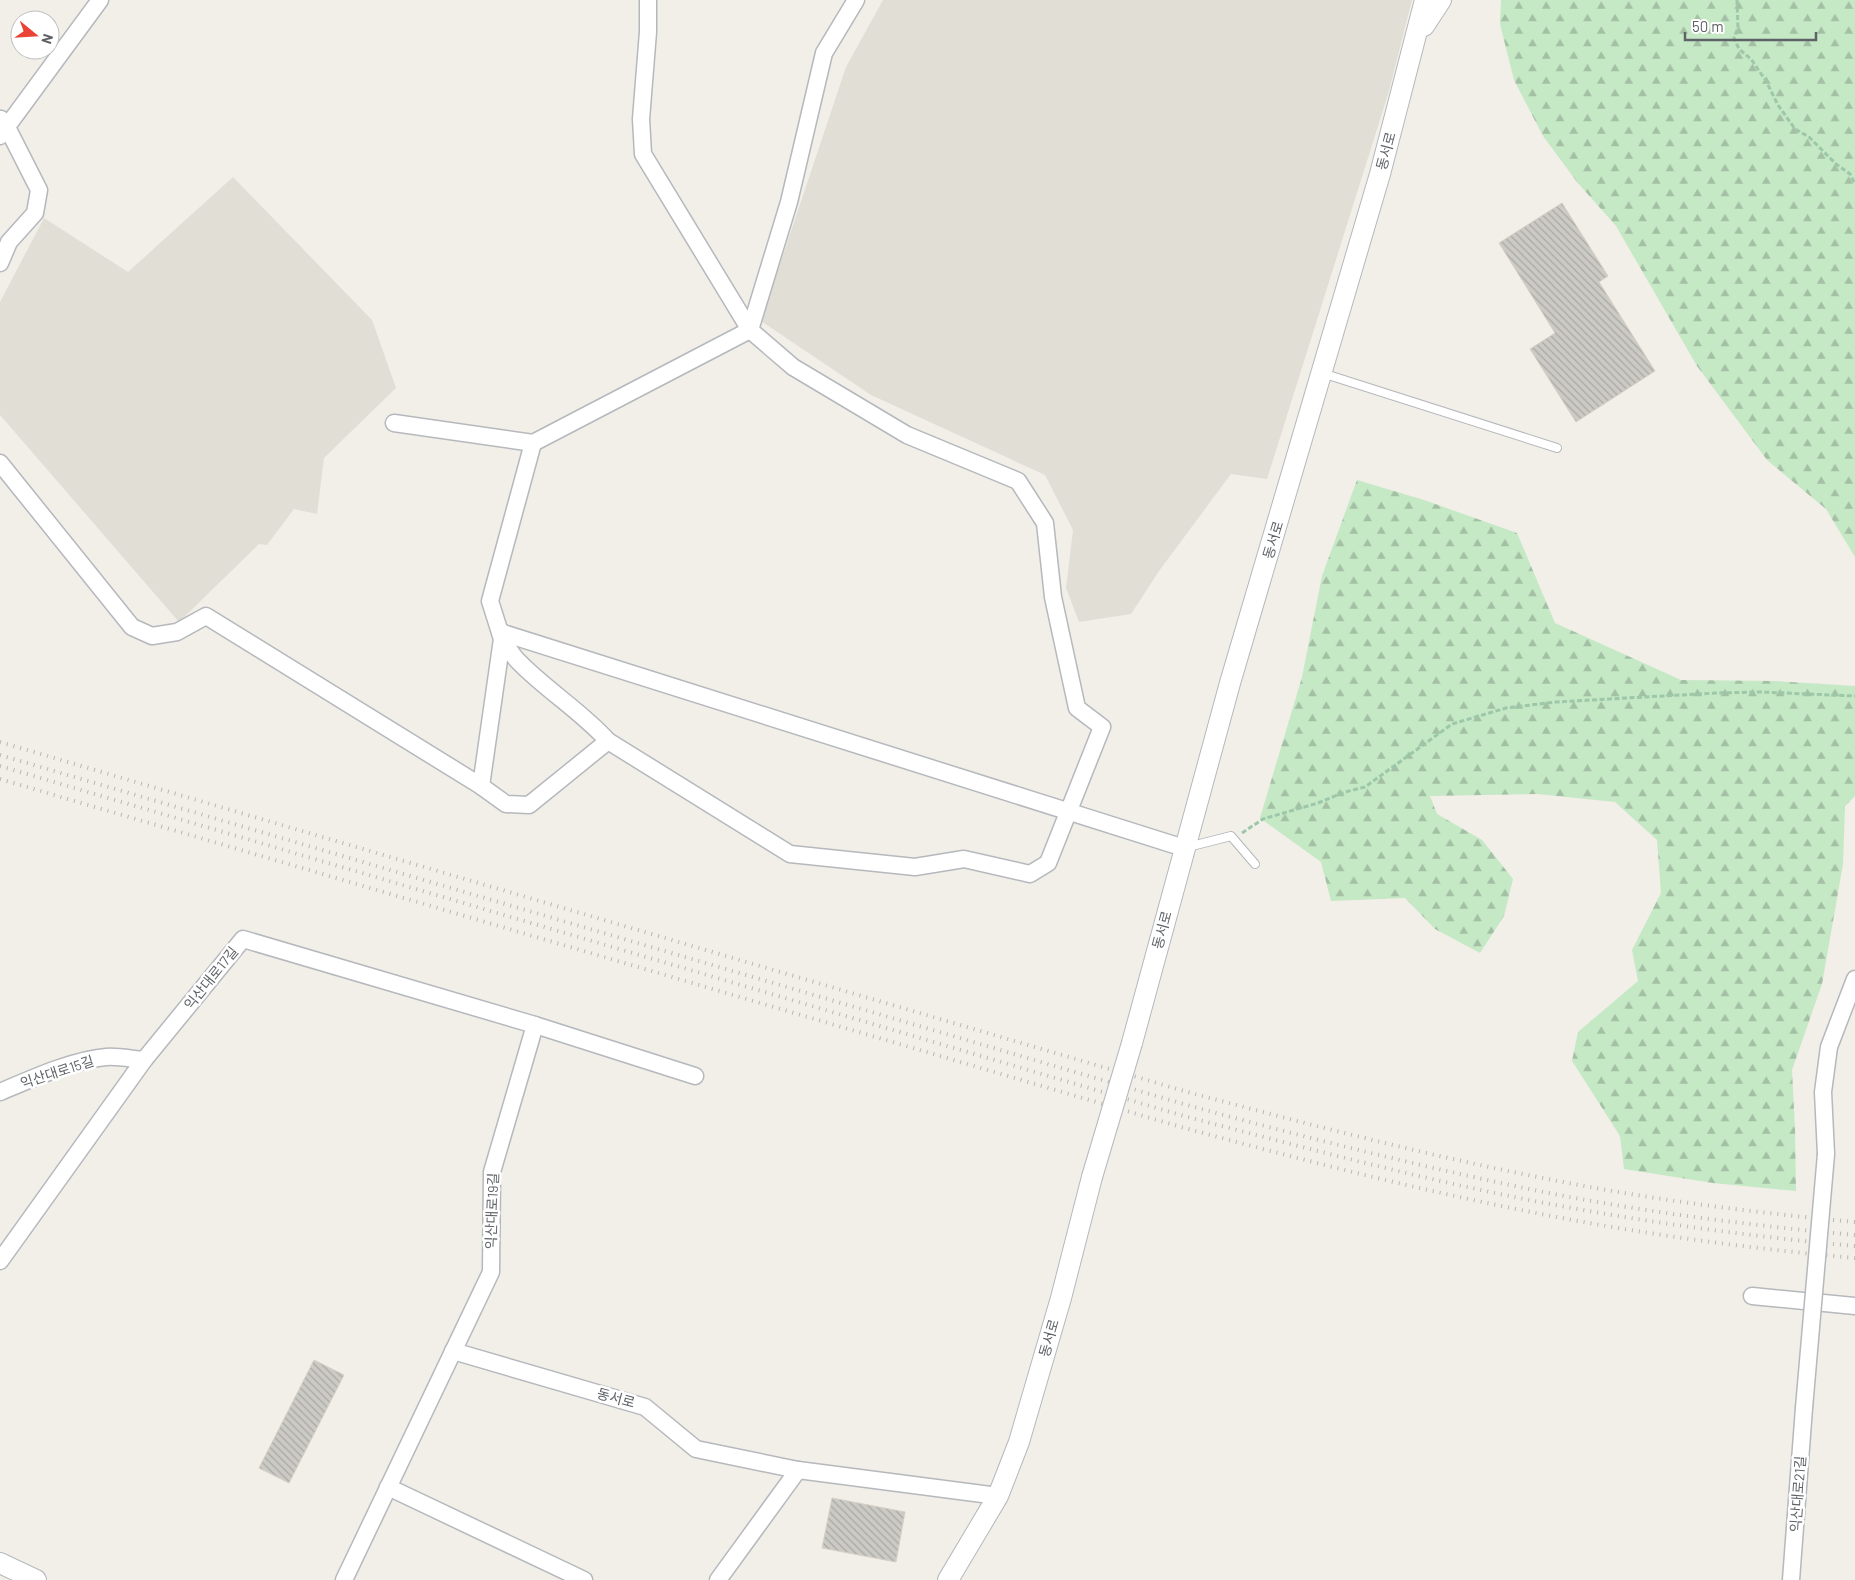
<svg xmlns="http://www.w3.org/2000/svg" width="1855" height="1580" font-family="Barlow,'Noto Sans KR',sans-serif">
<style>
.education{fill:#e1ded6}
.forest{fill:url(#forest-firs)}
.building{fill:url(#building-back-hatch);stroke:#d6d1c6}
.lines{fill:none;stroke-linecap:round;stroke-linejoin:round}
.service-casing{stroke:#b5b8bc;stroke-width:10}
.minor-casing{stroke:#b5b8bc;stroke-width:19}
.tertiary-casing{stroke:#b5b8bc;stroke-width:22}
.path{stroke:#9cc7a9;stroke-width:3;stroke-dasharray:5 2.5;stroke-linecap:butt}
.service{stroke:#fff;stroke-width:8}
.minor{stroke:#fff;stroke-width:16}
.tertiary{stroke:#fff;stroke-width:20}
.rail{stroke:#b6b7b8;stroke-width:4;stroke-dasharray:1 6;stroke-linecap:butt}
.minor-bridge-casing{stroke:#b5b8bc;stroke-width:19;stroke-linecap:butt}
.tertiary-bridge-casing{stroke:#b5b8bc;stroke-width:22;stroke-linecap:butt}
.minor-bridge{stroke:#fff;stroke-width:16}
.tertiary-bridge{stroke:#fff;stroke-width:20}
.labels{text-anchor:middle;stroke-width:5;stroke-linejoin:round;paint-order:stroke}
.street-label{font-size:14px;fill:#5f6368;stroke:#fff}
</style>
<defs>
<pattern id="forest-firs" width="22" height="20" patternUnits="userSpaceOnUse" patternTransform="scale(1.25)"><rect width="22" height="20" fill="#c5e8c5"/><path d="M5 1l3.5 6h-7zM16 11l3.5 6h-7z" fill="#a3c0a4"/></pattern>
<pattern id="building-back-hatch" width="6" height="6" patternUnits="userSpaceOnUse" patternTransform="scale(1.25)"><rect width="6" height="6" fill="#cccac5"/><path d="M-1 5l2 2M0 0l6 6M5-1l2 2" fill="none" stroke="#a9a8a4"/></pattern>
</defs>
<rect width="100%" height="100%" fill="#f1efe8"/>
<!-- education -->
<g class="education">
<path d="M883,0H1412L1389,91L1267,479L1231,474L1159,571L1131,614L1079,622L1066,588L1073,530L1045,475L871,395L761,321L846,67Z"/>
<path d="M233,177L372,320L396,388L324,458L317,514L294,509L267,545L259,544L179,622L0,415V302L44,218L128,272Z"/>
</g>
<!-- forest -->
<g class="forest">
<path d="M1501,0H1855V557L1826,509L1767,460L1697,366L1616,226L1577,182L1543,136L1514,80L1500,24Z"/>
<path d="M1357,480L1424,500L1517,533L1555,623L1681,680L1774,681L1855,686V796L1845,806L1843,864L1822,984L1792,1070L1795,1129L1796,1191L1713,1183L1624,1169L1620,1136L1572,1061L1578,1032L1638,981L1632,950L1661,893L1657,840L1615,802L1538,794L1430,796L1437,814L1482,840L1513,879L1504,916L1480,953L1435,929L1405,898L1331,901L1321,862L1260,818L1302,677L1322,576Z"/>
</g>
<!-- building -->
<g class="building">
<path d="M1562,203L1608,276L1599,282L1655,371L1576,422L1530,349L1555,333L1499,243Z"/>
<path d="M314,1360L344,1375L289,1483L259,1468Z"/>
<path d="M832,1498L905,1512L896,1562L822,1548Z"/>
</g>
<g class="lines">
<!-- service casing -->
<g class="service-casing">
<g id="service">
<path d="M1322,373L1557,448"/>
<path d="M1188,847L1231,836L1255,864"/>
</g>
</g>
<!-- minor casing -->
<g class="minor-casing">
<g id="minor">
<path d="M0,136L100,0"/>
<path d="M0,263L9,242L35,213L39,190L7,127L1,119"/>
<path d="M394,423L533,443"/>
<path d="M0,463L132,627L152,636L177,632L206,616L481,786L506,804L529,805L608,741L790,854L915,867L964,859L1030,874L1048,863L1102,727L1077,708L1053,597L1045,523L1018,481L907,435L793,367L750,330L643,154L641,119L648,32V0"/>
<path d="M500,632L1184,848"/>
<path d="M502,639C507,646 512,655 518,661C546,690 581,711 608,741"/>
<path d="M481,786L502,639L490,601L533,443L750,330L789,202L824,53L856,0"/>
<path d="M0,1092C31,1079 72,1060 106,1057C118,1056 132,1059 144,1060"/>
<path d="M1826,1154L1823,1092L1829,1047L1855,979"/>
<path d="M0,1261L144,1060L243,939L535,1025L695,1076"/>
<path d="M1752,1296L1855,1306"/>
<path d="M453,1351L645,1407L696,1449L798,1470L998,1496"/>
<path d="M388,1487L584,1580"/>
<path d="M344,1580L491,1272L492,1172L535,1025"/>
<path d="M718,1580L798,1470"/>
<path d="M1791,1580L1804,1408"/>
</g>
</g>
<!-- tertiary casing -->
<g class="tertiary-casing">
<g id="tertiary">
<path d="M1424,26L1441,0"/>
<path d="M1132,1043L1230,683L1380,174L1425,0"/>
<path d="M0,1563L36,1580"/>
<path d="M948,1580L998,1496L1019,1442L1061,1298L1092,1177"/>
</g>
</g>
<!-- path -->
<g class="path">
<path d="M1737,0L1738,28L1734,38L1739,49L1751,59L1766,81L1778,105L1795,129L1809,137L1836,164L1850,174L1855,184"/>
<path d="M1242,833L1263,819L1318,803L1345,792L1365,787L1452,724L1506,708L1556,702L1716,693L1761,692L1855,696"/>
</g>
<!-- service -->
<use href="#service" class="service"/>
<!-- minor -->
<use href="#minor" class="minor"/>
<!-- tertiary -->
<use href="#tertiary" class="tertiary"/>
<!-- rail -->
<g class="rail">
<path d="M0,742L1191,1093C1304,1123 1417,1153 1533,1176C1639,1198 1747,1212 1855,1222"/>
<path d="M0,755L1187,1105C1300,1136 1414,1165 1529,1189C1636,1211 1746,1225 1855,1235"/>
<path d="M0,766L1184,1116C1298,1146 1413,1177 1529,1200C1637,1221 1746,1236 1855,1246"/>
<path d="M0,779L1181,1127C1295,1158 1410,1188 1526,1211C1634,1233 1745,1248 1855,1258"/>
</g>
<!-- minor-bridge casing -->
<g class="minor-bridge-casing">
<path id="minor-bridge" d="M1804,1408L1826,1154"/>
</g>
<!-- tertiary-bridge casing -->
<g class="tertiary-bridge-casing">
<path id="tertiary-bridge" d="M1092,1177L1132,1043"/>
</g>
<!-- minor-bridge -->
<use href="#minor-bridge" class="minor-bridge"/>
<!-- tertiary-bridge -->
<use href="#tertiary-bridge" class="tertiary-bridge"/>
</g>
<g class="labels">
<!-- street labels -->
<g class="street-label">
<text transform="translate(1386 151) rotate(-75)" y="5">동서로</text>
<text transform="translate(1273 540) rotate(-73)" y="5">동서로</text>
<text transform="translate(1162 930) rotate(-75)" y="5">동서로</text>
<text transform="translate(211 978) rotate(-51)" y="5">익산대로17길</text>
<text transform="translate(57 1072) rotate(-18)" y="5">익산대로15길</text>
<text transform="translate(492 1211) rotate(-88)" y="5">익산대로19길</text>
<text transform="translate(1049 1338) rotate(-74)" y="5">동서로</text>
<text transform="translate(616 1398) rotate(15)" y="5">동서로</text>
<text transform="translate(1798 1494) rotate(-86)" y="5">익산대로21길</text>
</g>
</g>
<!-- north arrow -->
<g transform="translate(35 35) rotate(108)"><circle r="24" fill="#ffffff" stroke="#bfc1c3"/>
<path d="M0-4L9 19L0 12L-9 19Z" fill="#ea4335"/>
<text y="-8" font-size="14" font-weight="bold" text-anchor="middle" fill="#5f6368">N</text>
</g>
<!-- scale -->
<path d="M1685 32v8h131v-8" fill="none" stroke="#5f6368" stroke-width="2.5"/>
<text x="1692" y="32" font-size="15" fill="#5f6368" stroke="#ffffff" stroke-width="4" paint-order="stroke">50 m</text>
</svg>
